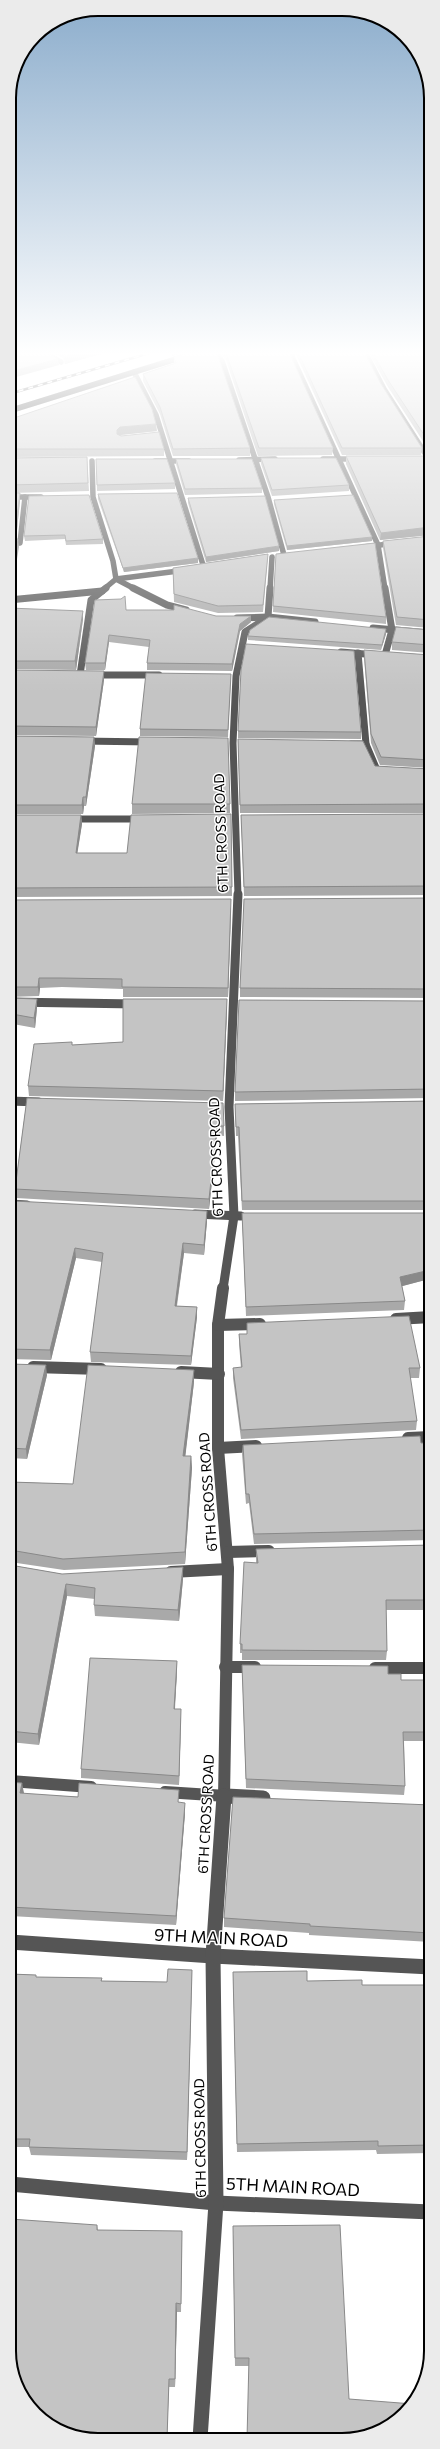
<svg xmlns="http://www.w3.org/2000/svg" width="440" height="2449" font-family="Commissioner,sans-serif">
<style>
.lines{fill:none;stroke-linecap:round;stroke-linejoin:round}
.major-casing{stroke:#dbdbdb;stroke-width:6}
.minor-far4{stroke:#555;stroke-width:5.5}
.minor-far3{stroke:#555;stroke-width:7}
.minor-far2{stroke:#555;stroke-width:9}
.minor-far1{stroke:#555;stroke-width:12}
.minor{stroke:#555;stroke-width:15}
.major{stroke:#000;stroke-width:5.5}
.rail-casing{stroke:#000;stroke-width:2.5}
.rail{stroke:#fff;stroke-width:1.5;stroke-dasharray:5;stroke-linecap:butt}
.wall{fill:#a9a9a9}
.shaded-wall{fill:#898989}
.building{fill:#c4c4c4;stroke:#898989}
.labels{text-anchor:middle;stroke-width:3;stroke-linejoin:round;paint-order:stroke}
.street-label{font-size:14px;fill:#000;stroke:#fff}
.near-street-label{font-size:17px;fill:#000;stroke:#fff}
.rim{fill:none;stroke:#000;stroke-width:2}
</style>
<rect width="100%" height="100%" fill="#fff"/>
<g class="lines">
<!-- major casing -->
<g class="major-casing">
<path id="major" d="M9,411L205,350"/>
</g>
<!-- minor-far4 -->
<g class="minor-far4">
<path d="M41,350L61,362"/>
<path d="M214,350L222,361L268,497L284,555"/>
<path d="M289,350L378,545L385,589"/>
<path d="M364,350L384,389L430,461"/>
<path d="M134,372L156,415L204,568"/>
<path d="M323,459H359"/>
<path d="M239,460L275,459"/>
<path d="M92,461L93,497L113,561L116,579L135,589"/>
<path d="M155,461H189"/>
<path d="M9,497H41"/>
<path d="M9,544L20,543L25,497"/>
<path d="M363,547L397,543"/>
<path d="M104,589L116,579L186,570"/>
<path d="M270,589L272,557"/>
</g>
<!-- minor-far3 -->
<g class="minor-far3">
<path d="M133,588L167,605L186,610"/>
<path d="M9,600L102,591"/>
<path d="M237,618L268,617L315,622"/>
<path d="M373,628L430,633"/>
<path d="M341,652L377,655"/>
<path d="M358,653L366,744"/>
<path d="M385,655L392,630L385,588"/>
<path d="M80,675L91,600L106,588"/>
<path d="M91,675H159"/>
<path d="M81,741L151,742"/>
<path d="M351,744H366L377,770H386"/>
<path d="M69,819H143"/>
<path d="M238,895L233,743L236,676L245,632L268,617L270,588"/>
</g>
<!-- minor-far2 -->
<g class="minor-far2">
<path d="M9,1002L137,1004"/>
<path d="M9,1101L39,1102"/>
<path d="M9,1204L27,1205"/>
<path d="M195,1214L241,1216"/>
<path d="M223,1289L234,1216L229,1107L238,894"/>
</g>
<!-- minor-far1 -->
<g class="minor-far1">
<path d="M223,1288L218,1325V1448L228,1569L224,1797"/>
<path d="M396,1319L431,1317"/>
<path d="M218,1325L260,1324"/>
<path d="M33,1367L101,1369"/>
<path d="M181,1372L219,1374"/>
<path d="M408,1438L431,1437"/>
<path d="M218,1448L256,1446"/>
<path d="M228,1552L269,1551"/>
<path d="M171,1572L228,1569"/>
<path d="M225,1667H255"/>
<path d="M375,1668H431"/>
<path d="M10,1781L91,1787"/>
<path d="M165,1792L242,1797"/>
</g>
<!-- minor -->
<g class="minor">
<path d="M226,1796L263,1798"/>
<path d="M10,1942L213,1956L431,1967"/>
<path d="M10,2184L216,2203L431,2212"/>
<path d="M200,2439L216,2203L213,1956L224,1796"/>
</g>
<!-- major -->
<use href="#major" class="major"/>
<!-- rail casing -->
<g class="rail-casing">
<path id="rail" d="M9,394L160,350"/>
</g>
<!-- rail -->
<use href="#rail" class="rail"/>
</g>
<!-- wall -->
<g class="wall">
<path d="M49,350H115L65,364L63,358Z"/>
<path d="M218,350H288L333,448L332,455L258,456L226,360Z"/>
<path d="M294,350H363L381,384L422,448L421,455H342Z"/>
<path d="M367,350H430V452L388,387Z"/>
<path d="M174,357L250,448V456H173L160,414L143,381V374L174,363Z"/>
<path d="M9,419H11L157,431L120,435L164,449V456L9,457Z"/>
<path d="M346,456L430,458V535L380,540L346,464Z"/>
<path d="M87,457L89,491L9,493V458Z"/>
<path d="M261,458L349,485V491L272,496L261,464Z"/>
<path d="M96,459L175,483V489L97,491Z"/>
<path d="M176,459L262,488V493L185,495L176,464Z"/>
<path d="M9,493H20V501L17,530H9Z"/>
<path d="M98,494L198,563L124,572L98,499Z"/>
<path d="M29,496L103,539V544L66,545L65,539L25,541L24,536Z"/>
<path d="M188,498L279,551L206,562L188,503Z"/>
<path d="M274,500L372,537V541L287,550L274,504Z"/>
<path d="M430,536V628L396,625L383,548V541Z"/>
<path d="M268,554L263,612L218,613L174,602L173,568Z"/>
<path d="M276,554L386,617V624L273,612Z"/>
<path d="M9,598L10,605L9,608L83,619L76,670L9,669Z"/>
<path d="M126,610L216,616H251V622L240,631L232,671L147,670V663L149,647L109,642L105,670H86L85,663Z"/>
<path d="M386,629V634L381,650L248,640V636Z"/>
<path d="M430,630V653L392,650V642Z"/>
<path d="M364,650L430,655V768L380,765L371,743L364,658Z"/>
<path d="M9,670L104,680L96,736L9,735Z"/>
<path d="M231,674L228,737L140,736V729Z"/>
<path d="M238,731L361,732V739L238,738Z"/>
<path d="M9,736L94,737L95,746L86,806H84L83,814H9Z"/>
<path d="M238,739L375,766L430,769V813H240Z"/>
<path d="M132,804H230V813L132,814Z"/>
<path d="M231,814L232,896L9,897V815H81L82,824L77,853H127Z"/>
<path d="M430,814L431,895L244,896L241,815Z"/>
<path d="M431,898V998L240,997V988Z"/>
<path d="M9,900L231,908L228,997H123V989L62,987L40,988L39,996L9,997Z"/>
<path d="M9,998L37,999V1008L35,1028L13,1024L9,1039Z"/>
<path d="M431,1001V1098L235,1101V1092Z"/>
<path d="M227,1009L223,1101L29,1096L28,1086L72,1045L123,1042Z"/>
<path d="M27,1098L224,1126V1136L217,1135L209,1209L16,1198L15,1189Z"/>
<path d="M431,1101V1210H242L238,1136H236L235,1104Z"/>
<path d="M9,1211L207,1221L204,1255L184,1253L177,1306L197,1307V1317L191,1365L91,1362L90,1352L102,1262L76,1258L51,1360L9,1359Z"/>
<path d="M242,1213H431V1286L429,1279L402,1286L405,1301L404,1310L246,1316Z"/>
<path d="M247,1323L420,1368L419,1378H410L417,1421L416,1430L241,1439L233,1378V1368H241L239,1344V1334H247Z"/>
<path d="M9,1364L47,1375L27,1459L10,1458Z"/>
<path d="M194,1382L185,1456H191L192,1468L185,1564L64,1570L10,1562V1482L73,1484Z"/>
<path d="M421,1443H431V1540L254,1544L249,1503L246,1504L242,1454L243,1445Z"/>
<path d="M431,1545V1610H386L387,1651L386,1660H242V1653H240V1644L256,1563V1549Z"/>
<path d="M10,1565L62,1574L183,1579L179,1621L95,1616L94,1605L95,1599L67,1596L39,1745L10,1742Z"/>
<path d="M177,1661V1671L175,1709L181,1719L179,1785L81,1778V1769Z"/>
<path d="M242,1665L388,1674L401,1680H431V1741H404L405,1786L404,1795L246,1788Z"/>
<path d="M10,1782L24,1794L179,1802L185,1813L176,1925L10,1916Z"/>
<path d="M431,1805V1942L309,1935V1933L224,1927V1918Z"/>
<path d="M192,1970L187,2160L31,2155L29,2147H10V1974L36,1975V1977L102,1978V1981L167,1982Z"/>
<path d="M233,1972L307,1981L362,1985H431V2153L377,2154L376,2150L237,2152Z"/>
<path d="M97,2225L98,2230L182,2240L181,2312H177L175,2387H169L167,2439L80,2438Z"/>
<path d="M233,2235L349,2399L382,2431L249,2366H235Z"/>
</g>
<!-- shaded-wall -->
<g class="shaded-wall">
<path d="M90,350H115L65,364L64,357Z"/>
<path d="M172,350H194L172,356Z"/>
<path d="M58,359L59,365L9,379V372Z"/>
<path d="M156,424L157,431L120,435L117,437V430L120,427Z"/>
<path d="M20,493V501L17,530L16,523Z"/>
<path d="M430,527V535L380,540L381,533Z"/>
<path d="M16,531V539L9,540V532Z"/>
<path d="M372,537V541L287,550V546Z"/>
<path d="M18,539L19,547L11,595H9V587Z"/>
<path d="M279,546V551L206,562V557Z"/>
<path d="M198,558V563L124,572L123,568Z"/>
<path d="M83,611V619L76,670L75,661Z"/>
<path d="M251,616V622L240,631L232,671V664L240,624Z"/>
<path d="M386,629V634L381,650L382,645Z"/>
<path d="M109,635V642L105,670V663Z"/>
<path d="M104,671V680L96,736V727Z"/>
<path d="M94,737L95,746L86,806V797Z"/>
<path d="M83,797L84,806L83,814L82,805Z"/>
<path d="M81,815L82,824L76,862V853Z"/>
<path d="M231,899V908L228,997V988Z"/>
<path d="M39,978L40,988L39,996L38,987Z"/>
<path d="M37,999V1008L35,1028L34,1018Z"/>
<path d="M227,999V1009L223,1101V1091Z"/>
<path d="M12,1014L13,1024L9,1039V1026Z"/>
<path d="M217,1126V1135L209,1209V1199Z"/>
<path d="M207,1211V1221L204,1255V1245Z"/>
<path d="M183,1243L184,1253L175,1316V1306Z"/>
<path d="M75,1248L76,1258L51,1360L50,1350Z"/>
<path d="M430,1270L429,1279L399,1287L400,1277Z"/>
<path d="M197,1307V1317L191,1365V1356Z"/>
<path d="M46,1365L47,1375L27,1459L26,1449Z"/>
<path d="M194,1370V1382L184,1468L183,1456Z"/>
<path d="M191,1456L192,1468L185,1564V1552Z"/>
<path d="M183,1567V1579L179,1621L178,1610Z"/>
<path d="M66,1584L67,1596L39,1745L38,1734Z"/>
<path d="M177,1661V1671L174,1719V1709Z"/>
<path d="M181,1709V1719L179,1785V1776Z"/>
<path d="M22,1783L24,1793H20Z"/>
<path d="M185,1803V1813L176,1925V1916Z"/>
<path d="M192,1970V1978L187,2160V2152Z"/>
<path d="M176,2303L177,2312L175,2387V2379Z"/>
</g>
<!-- building -->
<g class="building">
<path d="M9,350H44L58,359L9,372Z"/>
<path d="M60,350H90L64,357L63,352Z"/>
<path d="M197,350H214L218,356L250,448L173,449L160,407L143,374L176,363L174,357Z"/>
<path d="M224,350H288L333,448H259L226,353Z"/>
<path d="M297,350H363L381,384L422,448H342Z"/>
<path d="M371,350H430V444L388,380Z"/>
<path d="M135,377L152,409L156,424L120,427L117,430V434L121,436L159,432L164,449H9V419H11Z"/>
<path d="M346,456H427L430,458V527L381,533Z"/>
<path d="M87,457L88,483L9,485V458Z"/>
<path d="M261,458H336L349,485L272,490Z"/>
<path d="M96,459H167L175,483L97,485Z"/>
<path d="M176,459H252L262,488L185,489Z"/>
<path d="M9,493H20L16,523L9,522Z"/>
<path d="M177,493L198,558L123,568L98,494Z"/>
<path d="M89,495L103,539L66,541L65,535L24,536L29,496Z"/>
<path d="M353,495L372,537L287,546L274,500Z"/>
<path d="M265,496L279,546L206,557L188,498Z"/>
<path d="M9,530L16,531L9,532Z"/>
<path d="M430,536V620L397,617L383,541Z"/>
<path d="M9,539H18L11,587H9Z"/>
<path d="M375,543L386,617L273,606L276,554Z"/>
<path d="M268,554L263,605L218,606L174,594L173,568Z"/>
<path d="M125,596L126,610H174V605L216,616H251L240,624L232,664L147,663L150,640L109,635L105,663H85L95,600L121,599Z"/>
<path d="M9,608L83,611L75,661H9Z"/>
<path d="M269,617L386,629L382,645L248,636L250,630Z"/>
<path d="M396,627L430,630V645L392,642Z"/>
<path d="M246,644L354,651L361,732L238,731L241,670Z"/>
<path d="M364,650L430,655V760L381,757L371,734Z"/>
<path d="M9,670L104,671L96,727L9,726Z"/>
<path d="M146,673L231,674L228,730L140,729Z"/>
<path d="M9,736L94,737L86,797H83L82,805H9Z"/>
<path d="M139,737L228,738L230,804H132Z"/>
<path d="M238,739L363,741L375,766L430,769V804L240,805Z"/>
<path d="M231,814L232,887L9,888V815H81L76,853H127L131,815Z"/>
<path d="M430,814L431,886L244,887L241,815Z"/>
<path d="M431,898V989L240,988L244,899Z"/>
<path d="M231,899L228,988L122,987V979L61,978H39L38,987H9V900Z"/>
<path d="M9,998L37,999L34,1018L12,1014L9,1026Z"/>
<path d="M123,999H227L223,1091L28,1086L34,1044L72,1042V1045L123,1042Z"/>
<path d="M239,1000L431,1001V1089L235,1092Z"/>
<path d="M27,1098L223,1103L224,1126H217L209,1199L15,1189Z"/>
<path d="M431,1101V1201H242L239,1127H236L235,1104Z"/>
<path d="M14,1201L207,1211L204,1245L183,1243L175,1306L197,1307L191,1356L90,1352L103,1253L75,1248L50,1350L9,1349V1211L12,1212Z"/>
<path d="M242,1213H431V1273L430,1270L400,1277L405,1301L246,1307Z"/>
<path d="M409,1316L420,1368H409L417,1421L241,1430L233,1368L242,1367L239,1334H247V1323Z"/>
<path d="M9,1364L46,1365L26,1449L10,1448Z"/>
<path d="M88,1365L194,1370L183,1456H191L185,1552L63,1559L10,1550V1482L73,1484Z"/>
<path d="M420,1436L421,1443H431V1530L254,1534L249,1494H246L243,1445Z"/>
<path d="M431,1545V1600H386L387,1651L242,1650V1644H240L244,1562L258,1563L256,1549Z"/>
<path d="M10,1565L62,1574L183,1567L178,1610L94,1605L95,1588L66,1584L38,1734L10,1731Z"/>
<path d="M90,1658L177,1661L174,1709H181L179,1776L81,1769Z"/>
<path d="M242,1665L388,1666V1674H401V1680H431V1732H403L405,1786L246,1779Z"/>
<path d="M10,1782L22,1783L20,1793L78,1797L79,1783L179,1790L178,1802L185,1803L176,1916L10,1907Z"/>
<path d="M233,1797L431,1805V1933L310,1926V1924L224,1918Z"/>
<path d="M168,1969L192,1970L187,2152L29,2147L30,2139H10V1974L36,1975V1977L102,1978L101,1981L167,1982Z"/>
<path d="M307,1971V1981L362,1980V1985H431V2145L378,2146V2141L237,2144L233,1972Z"/>
<path d="M10,2219L97,2225V2230L182,2231L181,2304L176,2303L175,2379H169L167,2439L80,2438L31,2410L10,2363Z"/>
<path d="M340,2225L349,2399L413,2404L409,2410L382,2431L354,2439H247L249,2358H235L233,2226Z"/>
</g>
<!-- sky -->
<linearGradient id="sky" x2="0" y2="1"><stop stop-color="#8cadcc"/><stop offset="0.51" stop-color="#fff"/><stop offset="1" stop-color="#fff" stop-opacity="0"/></linearGradient>
<rect width="440" height="693" fill="url(#sky)"/>
<g class="labels">
<!-- street labels -->
<g class="street-label">
<text transform="translate(221 833) rotate(-92)" y="5">6TH CROSS ROAD</text>
<text transform="translate(216 1157) rotate(-92)" y="5">6TH CROSS ROAD</text>
<text transform="translate(208 1492) rotate(-94)" y="5">6TH CROSS ROAD</text>
<text transform="translate(206 1814) rotate(-87)" y="5">6TH CROSS ROAD</text>
<text transform="translate(200 2138) rotate(-91)" y="5">6TH CROSS ROAD</text>
</g>
<!-- near-street labels -->
<g class="near-street-label">
<text transform="translate(221 1938) rotate(3)" y="6">9TH MAIN ROAD</text>
<text transform="translate(293 2187) rotate(3)" y="6">5TH MAIN ROAD</text>
</g>
</g>
<!-- crop -->
<path d="M0 0H440V2449H0ZM98 16H342A82 82 0 0 1 424 98V2351A82 82 0 0 1 342 2433H98A82 82 0 0 1 16 2351V98A82 82 0 0 1 98 16Z" fill="#ebebeb" fill-rule="evenodd"/>
<path class="rim" d="M98 16H342A82 82 0 0 1 424 98V2351A82 82 0 0 1 342 2433H98A82 82 0 0 1 16 2351V98A82 82 0 0 1 98 16Z"/>
</svg>
